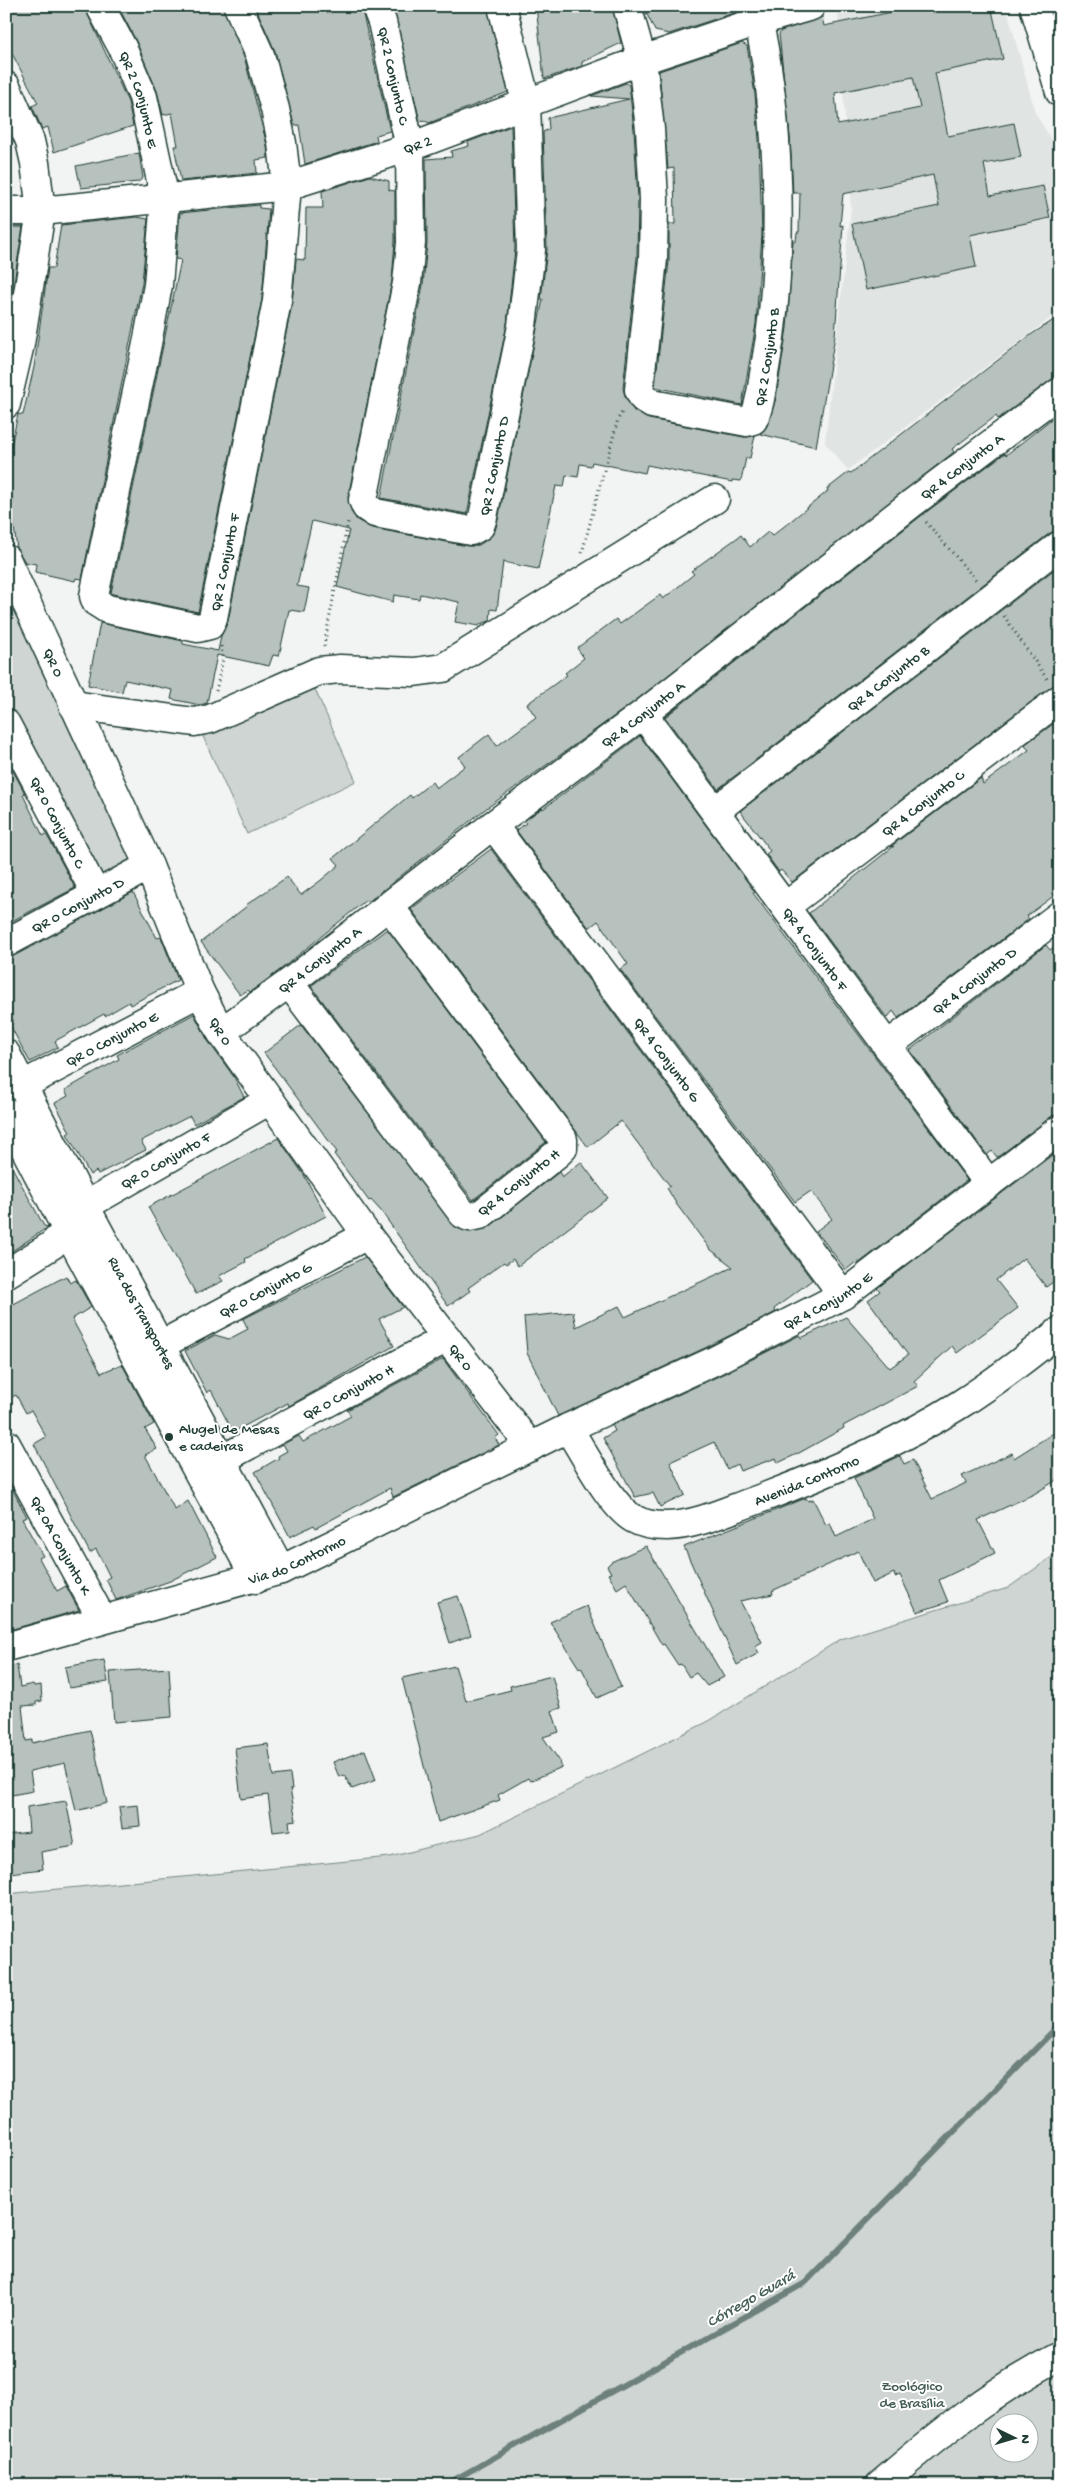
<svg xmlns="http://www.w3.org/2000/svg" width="1066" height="2491" font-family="'Gochi Hand',sans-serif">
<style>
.built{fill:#e0e4e3}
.green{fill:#ced5d3;stroke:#768984;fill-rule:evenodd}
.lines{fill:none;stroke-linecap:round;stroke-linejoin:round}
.stream{stroke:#6d807b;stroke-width:6}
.building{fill:#b7c1bd;stroke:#1f3d34;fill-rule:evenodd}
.minor-casing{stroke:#1f3d34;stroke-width:31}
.path{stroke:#1f3d34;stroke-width:3;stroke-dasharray:1 4;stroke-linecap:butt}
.minor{stroke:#fff;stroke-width:28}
.poi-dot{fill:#1f3d34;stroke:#fff;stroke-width:2}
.labels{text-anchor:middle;stroke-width:4;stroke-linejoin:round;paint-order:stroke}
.street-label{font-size:15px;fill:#1f3d34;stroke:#fff}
.poi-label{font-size:15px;fill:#1f3d34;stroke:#fff;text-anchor:start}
.park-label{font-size:15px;fill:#425b54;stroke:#fff}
.water-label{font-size:16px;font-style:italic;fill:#465f57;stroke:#fff}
</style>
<rect width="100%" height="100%" fill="#f2f3f3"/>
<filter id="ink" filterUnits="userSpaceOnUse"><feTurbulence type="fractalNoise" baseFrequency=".02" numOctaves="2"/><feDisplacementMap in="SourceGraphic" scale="10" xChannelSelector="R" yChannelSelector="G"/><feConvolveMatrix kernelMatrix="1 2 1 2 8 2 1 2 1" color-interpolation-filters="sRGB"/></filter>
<g filter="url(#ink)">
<!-- built -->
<path class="built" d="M864,6H1006L1035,112L1060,155V311L848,470L825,443L851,208L838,13Z"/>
<!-- green -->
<g class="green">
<path d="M14,604L138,857L100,880L6,710V608Z"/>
<path d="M310,678L356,781L247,834L201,732Z"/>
<path d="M1060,1551V2485H6V1894L390,1857L480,1834L709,1721L841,1639L1008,1588ZM998,2424H1028V2454H998Z"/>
</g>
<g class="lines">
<!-- stream -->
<path class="stream" d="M445,2485L805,2283L1060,2024"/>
</g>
<!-- building -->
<g class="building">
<path d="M6,6H84L128,102L133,126L54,152L48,127L42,129L32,106L38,103L6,42Z"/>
<path d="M118,6H223L245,60L267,145L268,158L256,160L257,173L181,181L174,146H178L172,113L163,115L157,91L136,41Z"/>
<path d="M255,6H361L390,131L376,135L377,141L305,164L299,125H294L275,51Z"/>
<path d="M393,6H487L508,92L429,123L423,120L420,122Z"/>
<path d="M536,6H612L621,43L582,62V66L544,79Z"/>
<path d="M643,6H740V11L669,34L655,31Z"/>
<path d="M921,6H991L1003,59L935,73L948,136L1014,123L1021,157L984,164L990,196L1043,186L1050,218L970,235L976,267L866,290L852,224L939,206L933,175L843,194L840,226L843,225L835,336L816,447L760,434L767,426L776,398L787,328L793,241H796L797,232H799L800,193H793L790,137L779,34L781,31L822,17L824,26ZM913,77L920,108L838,125L835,93Z"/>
<path d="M742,43L747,46L755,94L759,140L762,234L756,324L742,405L655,387L669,261V224H675L674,168L668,169L659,71Z"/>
<path d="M626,83L629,85L634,130L638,199L637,258L623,388L625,396L634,411L649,419L744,437L755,436L750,458H746L741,481L732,480V482L647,465L645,473L592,462L591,466L580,464L578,477L566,475L564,487L556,486L538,569L503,562L497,610L491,609L490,621L480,624L479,626L455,622L459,602L420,594L419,599L394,595L393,602L337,587L349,530L312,521L297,586L309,588L304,612L289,610L279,656L273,655L269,666L217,655L207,703L200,705L171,699L173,690L125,680L122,692L88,685L100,623L183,641V644L218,651L221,636L228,621L292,304L296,259L305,260L306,208H323L322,191L370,176L389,181V190L395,191V242L392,281L348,497L352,513L357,520L372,528L468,546L479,545L488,539L495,531L498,520L543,299H541L547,249L543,132L549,129L548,118L629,99L591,96Z"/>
<path d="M511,126L515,249L507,324L467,514L381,498L423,285L427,243L426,159L452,157L451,151L469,146L468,142Z"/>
<path d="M139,153L143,178L138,182L81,188L76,166Z"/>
<path d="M259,205V208L269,209L262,299L198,612L113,594L111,593L181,260L176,259L180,213Z"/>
<path d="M137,217L148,219L142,283L82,579L76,578L75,581L35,572L36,564L25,562L17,549L13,520L9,519L13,501L6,499L10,473L6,472V469L18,414L23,415L34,367L48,268H54L61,225Z"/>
<path d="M6,227H23L6,331Z"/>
<path d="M1060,316V377L1051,380L998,419L996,416L952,449L954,452L634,702L484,810L368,902L366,900L280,970L250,992L248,990L240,995L201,942L247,906L246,905L287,877L301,895L320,881L339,865L333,858L410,795L412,798L432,782L436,788L465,766L459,757L489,734L497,746L536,717L527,704L567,675L565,673L584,658L577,648L616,619L620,624L660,595L663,599L694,574L691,571L741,535L750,547L768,532L772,536L828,491L827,489L849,472L851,473L1032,334Z"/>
<path d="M1060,412V530L1050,533L718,789L665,717L921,516L1005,453L1006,455Z"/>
<path d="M1060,565V684L1051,687L792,882L781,870L779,872L766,854L770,851L766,845L740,811Z"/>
<path d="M1060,719V891L1027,916L1029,919L898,1018L893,1011L887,1018L809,913L894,846L890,847L981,778L983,784L1029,750L1024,745Z"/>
<path d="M640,736L755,892L753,893L967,1180L858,1264L857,1261L846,1270L816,1231L832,1219L811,1191L795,1202L620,969L628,964L598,921L589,928L516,830L526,823L524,821L542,808L543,809Z"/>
<path d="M6,758L25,793L23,795L43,836L46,834L54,848L75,888L6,924Z"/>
<path d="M491,849L812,1280L774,1309L776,1312L707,1347L558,1416L527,1353L524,1317L573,1312L576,1327L619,1306L625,1317L733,1267L710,1249L677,1205L667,1188L670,1186L621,1121L588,1147L411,909Z"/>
<path d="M133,892L157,938L161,937L178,980L130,1005L129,1002L105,1016L104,1014L55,1041L58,1047L30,1062L6,1018V959Z"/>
<path d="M387,929L546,1142L473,1200L311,986Z"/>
<path d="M1060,942V1114L1051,1117L999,1156L997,1157L992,1151L987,1155L910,1050L1046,945L1050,950Z"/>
<path d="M194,1014L208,1041L234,1077L244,1097L194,1124L190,1116L141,1141L146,1150L98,1174L96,1171L90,1175L67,1134L70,1132L55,1103L68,1096L65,1090L119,1059L117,1055Z"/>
<path d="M301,1025L456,1228L471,1232L489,1227L559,1172L562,1177L581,1162L608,1198L518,1266L513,1259L506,1264L504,1262L468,1288L470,1291L448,1306L381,1211L371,1200L369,1201L334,1154L337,1152L264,1053Z"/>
<path d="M278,1138L304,1175L326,1216L245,1259L246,1262L219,1276L223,1281L196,1294L148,1207Z"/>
<path d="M1060,1149V1277L1046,1287L1024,1258L996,1280L1018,1308L957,1353L952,1346L914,1381L918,1386L843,1426L844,1428L799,1453L778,1463L776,1458L740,1471L737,1464L727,1469L714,1442L670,1462L685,1495L660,1507L653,1493L635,1497L603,1438L615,1431L612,1425L721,1375L800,1335L801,1338L846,1317L890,1368L908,1355L868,1300L880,1291L877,1288Z"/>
<path d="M6,1156L44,1226L48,1227L6,1255Z"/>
<path d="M365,1257L403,1307L379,1319L394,1346L289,1406L288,1403L233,1432L211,1390L207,1393L185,1351L215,1335L229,1339L248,1329L243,1319Z"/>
<path d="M66,1276L70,1283L76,1280L91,1307L72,1319L101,1373L122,1364L154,1424L145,1429L157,1449L145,1455L175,1510L188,1501L217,1557L170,1581L116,1600L106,1579L110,1577L96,1549L90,1553L34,1444L46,1437L31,1410L26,1413L16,1395L6,1400V1308Z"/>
<path d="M443,1359L499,1435L495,1438L499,1445L393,1497L390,1488L316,1528L314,1525L290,1537L255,1472L279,1458L278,1456L287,1451L283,1444L299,1436L303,1442L351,1416L347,1410Z"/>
<path d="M1060,1429V1478L1034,1494L978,1520L995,1553L939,1580L948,1602L917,1612L900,1575L895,1577L894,1573L873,1583L858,1551L772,1591L773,1594L740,1601L762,1642L755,1646L759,1653L737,1665L684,1547L806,1498L808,1501L813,1499L826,1525L830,1523L836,1537L873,1519L854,1478L900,1456L904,1464L913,1460L932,1499L966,1483L962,1476L1012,1453L1014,1458Z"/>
<path d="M6,1477L27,1517L22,1519L43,1556L39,1558L57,1591L66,1586L79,1610L6,1631Z"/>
<path d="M646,1546L724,1677L707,1686L696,1673L689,1677L681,1664L678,1665L664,1644L662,1645L626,1583L617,1589L608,1574L611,1573L607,1566L611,1562Z"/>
<path d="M458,1596L471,1635L450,1643L437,1602Z"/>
<path d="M587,1606L621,1687L597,1698L581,1667L579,1668L550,1622Z"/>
<path d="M104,1660L108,1682L69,1688L65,1667Z"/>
<path d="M17,1665L20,1687L33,1684L34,1686L41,1685L42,1701L36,1702V1705L22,1706L26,1741L32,1740V1743L90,1730L107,1803L76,1811L65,1763L30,1771L33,1791L6,1796V1759L9,1758L6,1738V1666Z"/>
<path d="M455,1666L466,1701L511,1690L510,1686L552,1676L561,1708L552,1711L559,1732L543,1737L561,1763L559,1764L562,1767L530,1781L528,1778L498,1795L500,1800L438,1822L402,1678Z"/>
<path d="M169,1668L172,1717L114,1722L110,1672Z"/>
<path d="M268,1744L273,1776L290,1774L292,1789H290L296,1820L289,1821L290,1830L273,1832L268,1795L241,1799L235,1748Z"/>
<path d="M365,1750L376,1780L352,1789L344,1775L339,1777L333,1762Z"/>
<path d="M66,1801L75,1846L41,1852L43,1869L10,1873L9,1867H6V1835L29,1832L27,1807Z"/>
<path d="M138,1805L140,1826L122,1828L119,1807Z"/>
</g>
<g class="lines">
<!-- minor casing -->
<g class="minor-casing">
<g id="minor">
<path id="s1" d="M100,6L122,47L143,97L165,199L158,285L147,344L94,596L96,602L107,609L198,628L210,625L213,618L277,301L287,186L282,143L275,109L260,55L238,6"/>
<path id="s2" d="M376,6L382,22L410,147L411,243L407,283L363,500L366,507L375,513L471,531L480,526L483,517L522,326L531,250L526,102L502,6"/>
<path id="s3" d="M627,6L642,60L650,129L654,199L653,259L639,390L643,398L652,404L747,422L753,420C761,404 762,385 765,368C785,262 781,111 755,6"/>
<path d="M1034,6L1060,92"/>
<path d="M6,86L30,141L35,163L41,211L20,344L6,404"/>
<path id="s4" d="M6,211H41L287,186L410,147L642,60L759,21L811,6"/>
<path id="s5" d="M6,559L149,866L200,992L221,1032L367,1235L531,1447"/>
<path d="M73,705L194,722L210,719L319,671L340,669L414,672L443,668L715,499"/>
<path id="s6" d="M643,714L989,1184"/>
<path id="s7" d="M6,724L96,894"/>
<path id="s8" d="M715,811L1060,545"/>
<path id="s9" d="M493,825L843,1295"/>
<path id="s10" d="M786,906L1060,699"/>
<path id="s11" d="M6,943L149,866"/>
<path d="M289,983L463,1214L469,1217L480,1215L558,1153L563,1148V1139L389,906"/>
<path id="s12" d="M221,1032L289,983L493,825L643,714L911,504L1060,392"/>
<path id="s13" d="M887,1046L1060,915"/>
<path id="s14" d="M6,1054L85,1206L281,1570"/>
<path id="s15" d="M23,1085L200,992"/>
<path d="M6,1112L67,1230L256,1579"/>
<path id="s16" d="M6,1274L52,1245L67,1230L85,1206L270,1100"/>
<path id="s17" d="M161,1345L367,1235"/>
<path id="s18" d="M568,1428C583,1451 611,1507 634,1519C644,1525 655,1526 667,1526C697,1525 726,1511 754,1501C824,1475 895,1445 959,1405C994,1383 1027,1357 1060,1331"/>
<path id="s19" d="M6,1444L102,1619"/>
<path id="s20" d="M223,1459L447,1338"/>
<path id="s21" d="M6,1647L281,1570L568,1428L714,1361L843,1295L1060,1129"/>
<path d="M880,2485C936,2436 994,2390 1060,2356"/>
</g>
</g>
<!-- path -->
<g class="path">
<path d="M926,522L976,580"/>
<path d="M582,553L618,419L623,411"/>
<path d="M1004,616L1047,679"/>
<path d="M324,646L348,522"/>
<path d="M216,691L223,659L221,646"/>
</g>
<!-- minor -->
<use href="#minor" class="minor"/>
</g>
</g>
<!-- markers -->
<circle class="poi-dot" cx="169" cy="1437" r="5"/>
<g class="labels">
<!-- street labels -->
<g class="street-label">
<text dy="5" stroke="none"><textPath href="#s2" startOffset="72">QR 2 Conjunto C</textPath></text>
<text dy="5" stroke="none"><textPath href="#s1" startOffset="102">QR 2 Conjunto E</textPath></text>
<text dy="5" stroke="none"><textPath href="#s4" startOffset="419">QR 2</textPath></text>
<text dy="5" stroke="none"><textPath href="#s3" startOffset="575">QR 2 Conjunto B</textPath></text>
<text dy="5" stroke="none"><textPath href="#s2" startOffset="691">QR 2 Conjunto D</textPath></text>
<text dy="5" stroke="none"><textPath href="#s12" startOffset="932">QR 4 Conjunto A</textPath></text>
<text dy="5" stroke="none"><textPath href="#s1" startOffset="798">QR 2 Conjunto F</textPath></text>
<text dy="5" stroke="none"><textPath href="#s5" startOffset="114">QR 0</textPath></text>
<text dy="5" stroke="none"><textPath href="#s8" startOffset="218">QR 4 Conjunto B</textPath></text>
<text dy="5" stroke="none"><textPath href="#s12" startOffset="528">QR 4 Conjunto A</textPath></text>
<text dy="5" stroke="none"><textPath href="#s10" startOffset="171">QR 4 Conjunto C</textPath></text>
<text dy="5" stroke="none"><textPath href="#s7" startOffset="111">QR 0 Conjunto C</textPath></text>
<text dy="5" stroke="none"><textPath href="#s11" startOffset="81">QR 0 Conjunto D</textPath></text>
<text dy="5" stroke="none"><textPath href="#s6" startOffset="291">QR 4 Conjunto F</textPath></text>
<text dy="5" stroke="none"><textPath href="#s12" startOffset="122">QR 4 Conjunto A</textPath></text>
<text dy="5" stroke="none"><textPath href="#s13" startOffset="109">QR 4 Conjunto D</textPath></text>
<text dy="5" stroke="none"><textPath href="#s5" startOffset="519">QR 0</textPath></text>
<text dy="5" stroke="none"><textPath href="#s15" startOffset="100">QR 0 Conjunto E</textPath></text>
<text dy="5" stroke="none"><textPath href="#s9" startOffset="292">QR 4 Conjunto G</textPath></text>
<text dy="5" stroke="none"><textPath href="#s16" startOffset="198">QR 0 Conjunto F</textPath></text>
<text transform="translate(518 1182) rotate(-38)" y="5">QR 4 Conjunto H</text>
<text dy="5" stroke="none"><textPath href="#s17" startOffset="118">QR 0 Conjunto G</textPath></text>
<text dy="5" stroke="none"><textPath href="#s21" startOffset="895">QR 4 Conjunto E</textPath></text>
<text dy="5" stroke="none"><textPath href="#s14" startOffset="292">Rua dos Transportes</textPath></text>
<text dy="5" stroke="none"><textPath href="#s5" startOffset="924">QR 0</textPath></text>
<text dy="5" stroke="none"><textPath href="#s20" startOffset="142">QR 0 Conjunto H</textPath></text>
<text dy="5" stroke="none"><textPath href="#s18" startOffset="295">Avenida Contorno</textPath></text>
<text dy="5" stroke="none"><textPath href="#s19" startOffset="115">QR 0A Conjunto K</textPath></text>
<text dy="5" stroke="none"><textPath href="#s21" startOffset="304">Via do Contormo</textPath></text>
</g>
<!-- poi labels -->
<g class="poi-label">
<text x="179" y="1433">Alugel de Mesas<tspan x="179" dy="17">e cadeiras</tspan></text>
</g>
<!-- park labels -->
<g class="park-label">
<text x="912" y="2390">Zoológico<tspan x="912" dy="17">de Brasília</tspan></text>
</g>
<!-- water labels -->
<g class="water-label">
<text transform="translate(750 2297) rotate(-30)" y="6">Córrego Guará</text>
</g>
</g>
<!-- margin -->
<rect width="1066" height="2491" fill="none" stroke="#fff" stroke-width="25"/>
<rect x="12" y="12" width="1041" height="2466" fill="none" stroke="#1f3d34" stroke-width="2" filter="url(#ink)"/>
<!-- north arrow -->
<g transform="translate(1014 2438) rotate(95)"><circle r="24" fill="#ffffff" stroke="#a5b1ae"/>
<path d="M0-4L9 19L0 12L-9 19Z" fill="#1f3d34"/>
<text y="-8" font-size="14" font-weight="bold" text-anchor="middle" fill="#1f3d34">N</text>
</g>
</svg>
